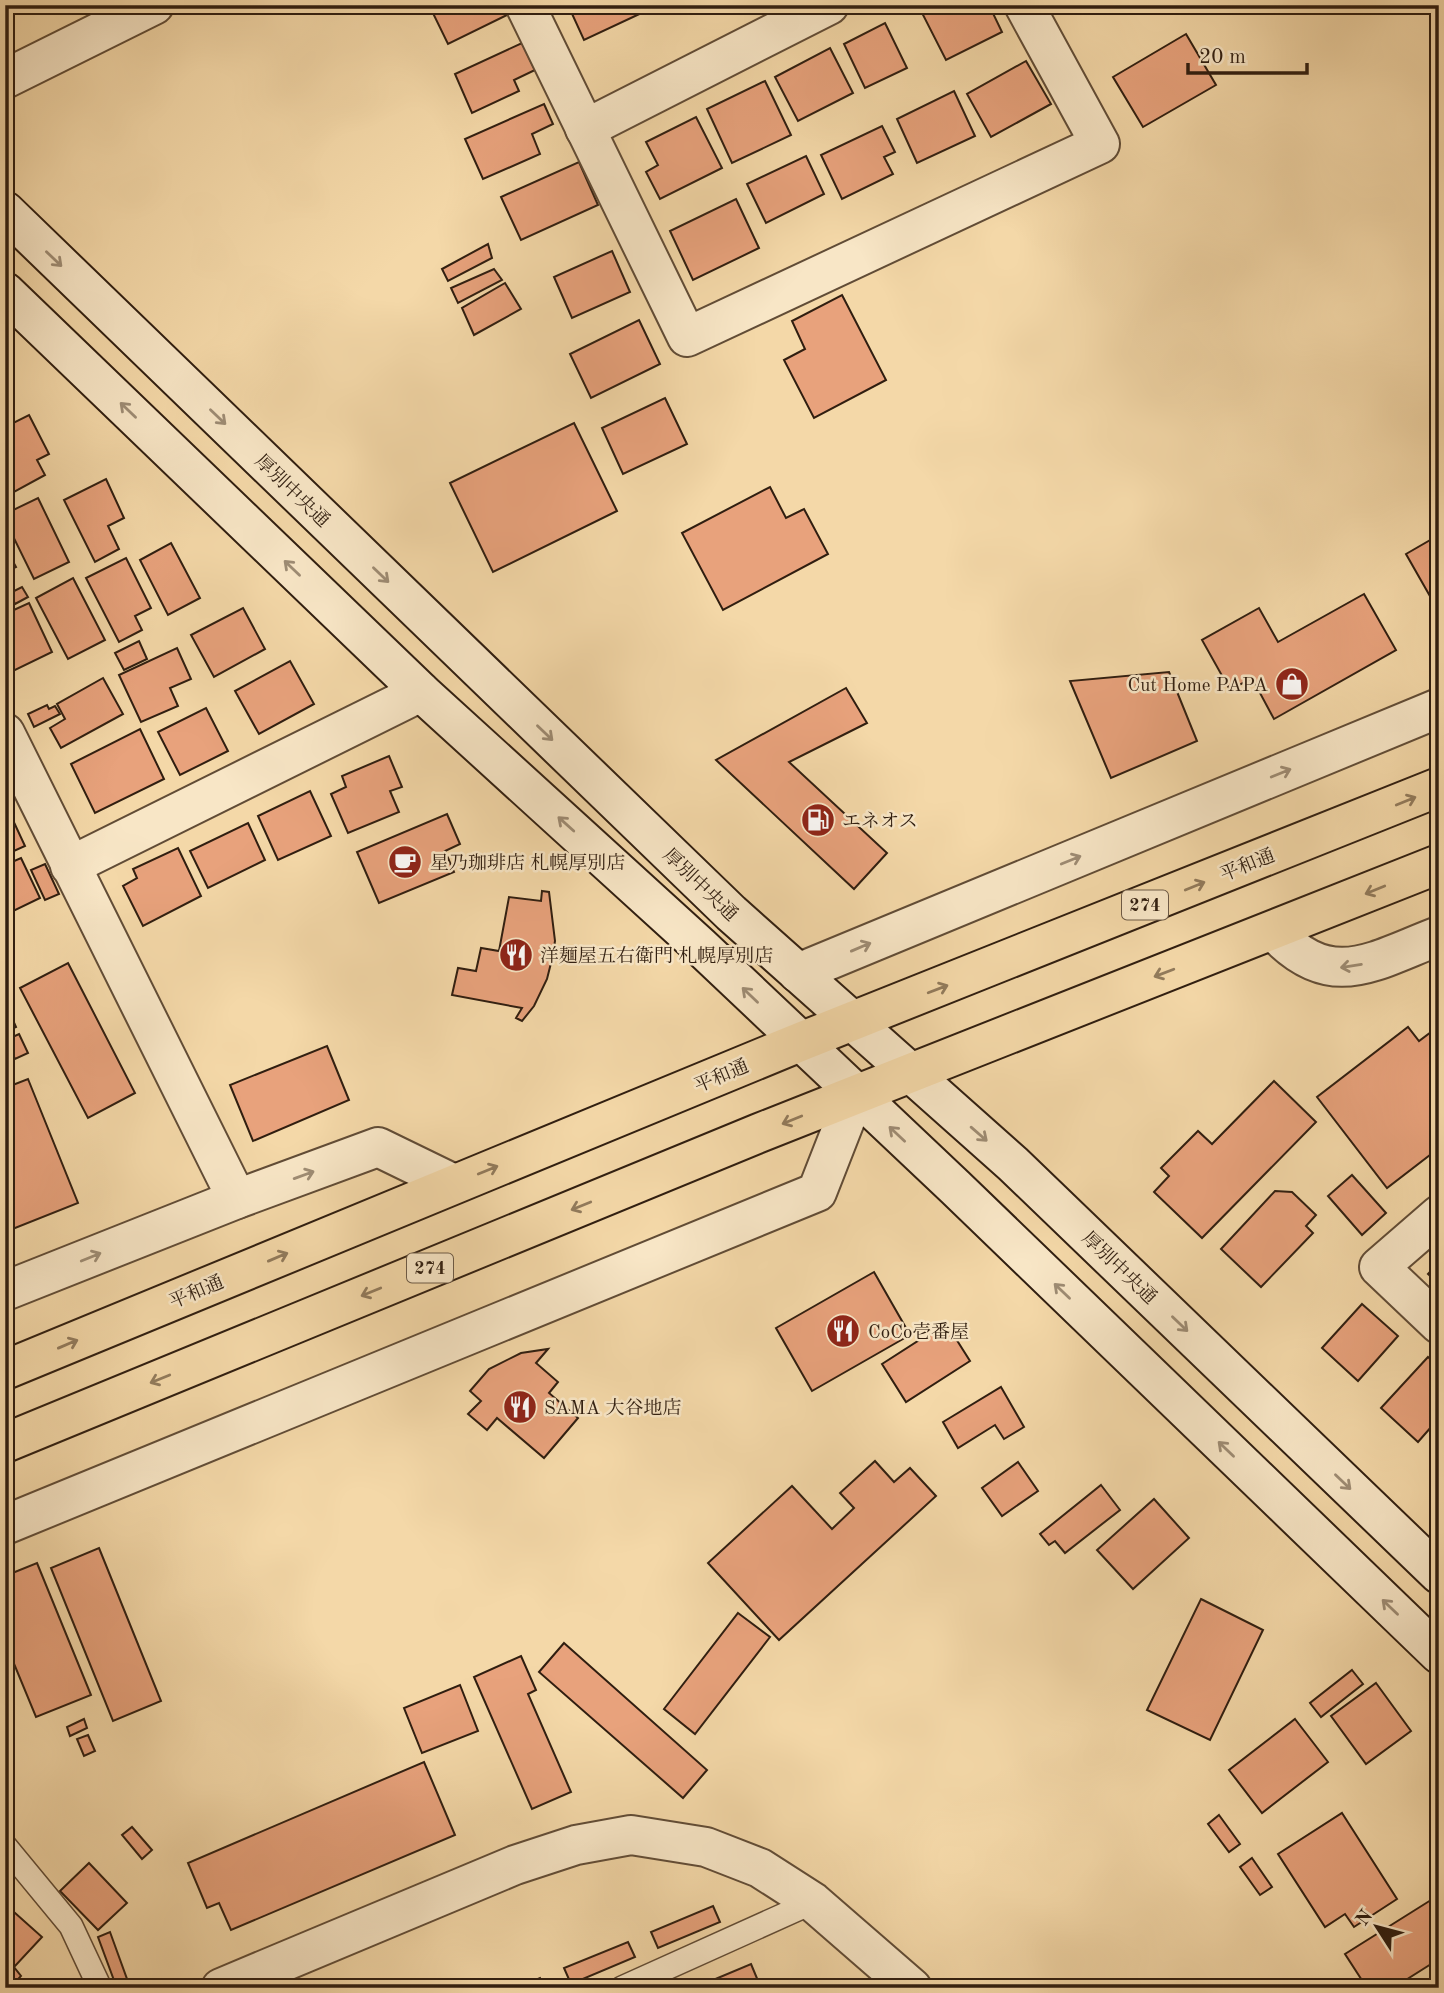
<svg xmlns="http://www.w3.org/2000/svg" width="1444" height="1993" font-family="'Old Standard TT','Noto Serif JP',serif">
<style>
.building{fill:#e8a27c;stroke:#301e10;stroke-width:2}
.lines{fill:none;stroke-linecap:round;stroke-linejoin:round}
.service-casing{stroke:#614c36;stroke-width:26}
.minor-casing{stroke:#614c36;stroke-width:42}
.secondary-casing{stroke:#301e10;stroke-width:42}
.trunk-casing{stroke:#301e10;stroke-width:42}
.service{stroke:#f8e6c6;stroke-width:23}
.minor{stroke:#f8e6c6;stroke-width:38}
.secondary{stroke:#f8e6c6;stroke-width:38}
.trunk{stroke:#f4d8a8;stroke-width:38}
.oneway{stroke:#9e8c74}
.oneway2{stroke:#927b5c}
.labels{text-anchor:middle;stroke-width:5;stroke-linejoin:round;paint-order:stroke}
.shield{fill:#f8e6c6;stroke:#6c5a47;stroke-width:2}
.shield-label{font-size:18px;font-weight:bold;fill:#301e10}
.street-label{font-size:19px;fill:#301e10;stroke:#f8e6c6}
.poi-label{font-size:19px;fill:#301e10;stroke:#f8e6c6;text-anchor:start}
</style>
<rect width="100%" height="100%" fill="#f4d8a8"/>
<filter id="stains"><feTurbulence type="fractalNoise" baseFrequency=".00286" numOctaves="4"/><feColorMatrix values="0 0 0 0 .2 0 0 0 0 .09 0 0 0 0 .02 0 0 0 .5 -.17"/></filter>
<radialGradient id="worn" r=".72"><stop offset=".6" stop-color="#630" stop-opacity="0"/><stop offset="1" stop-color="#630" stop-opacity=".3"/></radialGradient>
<!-- building -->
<g class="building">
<path d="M429,5H502L507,15L448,44Z"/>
<path d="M568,5H645L648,10L584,40Z"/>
<path d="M658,5H675L661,12Z"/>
<path d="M927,5H989L1002,32L946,60L920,9Z"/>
<path d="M885,23L907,68L865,88L844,44Z"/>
<path d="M1186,34L1216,85L1143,127L1113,77Z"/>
<path d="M522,43L535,70L514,80L519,91L472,113L455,74Z"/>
<path d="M830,48L853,93L798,121L775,77Z"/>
<path d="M1026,61L1051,104L991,137L967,94Z"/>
<path d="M765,81L791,135L732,163L707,109Z"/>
<path d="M954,91L975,136L917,163L897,119Z"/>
<path d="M544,104L553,124L532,134L540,154L483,179L465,139Z"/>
<path d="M696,117L722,168L660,199L646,172L658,165L646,142Z"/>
<path d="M882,126L895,152L884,157L893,174L842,199L821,155Z"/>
<path d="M806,156L824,194L766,223L747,184Z"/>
<path d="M579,162L598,205L521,240L501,197Z"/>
<path d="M736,199L759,248L693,280L670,231Z"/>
<path d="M488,244L492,258L448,281L442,269Z"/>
<path d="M612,251L630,292L572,318L554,277Z"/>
<path d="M494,269L502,280L458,303L451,288Z"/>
<path d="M505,283L521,309L474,335L462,308Z"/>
<path d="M842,295L886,380L814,418L784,360L805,349L792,321Z"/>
<path d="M639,320L660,364L591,398L570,354Z"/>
<path d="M665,398L687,444L623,474L602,428Z"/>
<path d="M29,415L49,454L37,460L45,475L14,492L5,476V427Z"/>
<path d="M574,423L617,511L493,572L450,483Z"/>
<path d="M106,479L124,518L108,526L119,549L95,562L64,500Z"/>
<path d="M770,487L786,518L804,509L828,554L723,610L682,533Z"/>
<path d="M38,498L69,562L34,579L5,520V514Z"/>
<path d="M1439,535V612L1406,554Z"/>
<path d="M171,543L200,598L168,615L140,560Z"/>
<path d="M5,547L16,567L5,572Z"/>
<path d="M126,558L151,608L135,616L142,630L119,642L86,578Z"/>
<path d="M73,578L105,640L68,659L36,598Z"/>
<path d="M22,587L28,597L15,604L10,593Z"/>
<path d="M1364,594L1396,650L1274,719L1252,678L1230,690L1202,640L1259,608L1278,642Z"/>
<path d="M29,603L52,652L13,671L5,654V614Z"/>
<path d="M243,608L265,649L214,677L191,635Z"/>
<path d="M139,641L147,659L124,670L115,653Z"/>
<path d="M177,648L191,679L170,688L178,706L141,722L119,675Z"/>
<path d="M290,661L314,704L259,734L235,691Z"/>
<path d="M1169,672L1197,741L1111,778L1070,681Z"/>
<path d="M103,678L123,714L61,748L50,728L65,719L57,704Z"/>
<path d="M846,688L867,723L789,762L887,853L854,889L716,760Z"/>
<path d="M47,705L49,709L55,706L60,714L34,727L28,714Z"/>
<path d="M206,708L228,751L180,775L158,732Z"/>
<path d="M140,729L164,779L95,813L71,764Z"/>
<path d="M389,756L402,787L390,791L399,812L348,833L331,794L346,787L342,776Z"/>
<path d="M310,791L331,836L278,860L258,816Z"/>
<path d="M5,803L25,846L5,855Z"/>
<path d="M447,814L460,844L445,851L454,872L379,903L357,852Z"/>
<path d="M248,823L265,860L208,888L190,851Z"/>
<path d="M178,848L201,896L143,926L123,886L137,878L133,869Z"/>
<path d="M21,858L40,898L5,915V865Z"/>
<path d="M45,864L59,894L45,900L31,870Z"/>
<path d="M542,891L549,892L555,941L552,959L547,979L534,1006L522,1021L516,1018L522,1008L452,995L458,968L476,971L481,948L499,951L509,897L541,901Z"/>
<path d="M68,963L135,1093L88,1118L20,988Z"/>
<path d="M9,1011L16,1027L7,1031L5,1013Z"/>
<path d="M1439,1026V1148L1387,1188L1317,1097L1408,1027L1419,1041Z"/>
<path d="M19,1034L28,1053L15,1059L6,1040Z"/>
<path d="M327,1046L349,1100L253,1141L230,1085Z"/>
<path d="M28,1079L78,1203L5,1232V1088Z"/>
<path d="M1274,1081L1316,1122L1202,1238L1154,1192L1169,1176L1161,1168L1198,1131L1212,1144Z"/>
<path d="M1352,1175L1386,1213L1362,1235L1328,1196Z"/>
<path d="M1275,1191L1292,1192L1316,1215L1306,1226L1313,1233L1261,1287L1221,1249Z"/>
<path d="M1439,1262V1284L1428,1274Z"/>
<path d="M874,1272L910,1335L812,1391L776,1328Z"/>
<path d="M1362,1304L1398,1336L1358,1381L1322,1348Z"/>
<path d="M946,1323L970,1361L906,1402L882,1364Z"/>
<path d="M548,1349L536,1363L558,1382L549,1393L578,1418L544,1458L497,1418L487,1430L468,1414L481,1401L470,1391L489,1369L521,1353Z"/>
<path d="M1428,1357L1439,1367V1407L1436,1410L1439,1412V1418L1418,1442L1381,1408Z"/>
<path d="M1001,1387L1024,1427L1004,1439L995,1425L958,1448L943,1422Z"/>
<path d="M875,1461L894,1482L910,1468L936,1496L779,1640L708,1563L792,1486L832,1529L854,1508L840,1493Z"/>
<path d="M1018,1462L1038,1491L1002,1516L982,1488Z"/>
<path d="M1101,1485L1120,1510L1065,1553L1055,1541L1049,1545L1040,1534Z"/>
<path d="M1154,1499L1189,1538L1133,1589L1097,1550Z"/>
<path d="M99,1548L161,1701L113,1721L51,1568Z"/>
<path d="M37,1563L91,1695L36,1717L5,1642V1576Z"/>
<path d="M1201,1599L1263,1630L1210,1740L1147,1710Z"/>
<path d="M738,1613L770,1637L695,1734L664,1709Z"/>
<path d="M564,1643L707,1770L683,1798L539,1672Z"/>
<path d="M521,1656L536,1690L528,1694L571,1792L532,1809L474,1677Z"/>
<path d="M1352,1670L1363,1684L1321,1717L1310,1703Z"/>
<path d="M1376,1683L1411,1731L1366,1764L1331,1716Z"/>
<path d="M460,1685L478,1731L422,1753L404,1708Z"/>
<path d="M84,1719L87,1728L70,1736L67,1727Z"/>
<path d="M1295,1719L1328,1762L1262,1813L1229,1770Z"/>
<path d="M88,1735L95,1751L84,1756L77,1739Z"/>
<path d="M424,1762L455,1835L231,1930L219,1903L207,1908L188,1863Z"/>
<path d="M1342,1813L1397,1899L1354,1927L1345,1914L1325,1927L1278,1854Z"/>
<path d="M1219,1815L1240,1844L1229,1852L1208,1824Z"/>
<path d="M132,1827L152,1850L142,1859L122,1835Z"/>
<path d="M1252,1858L1272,1887L1260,1895L1240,1867Z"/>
<path d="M89,1863L127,1903L98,1930L60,1891Z"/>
<path d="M1431,1900L1439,1912V1959L1393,1988H1367L1345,1954Z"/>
<path d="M5,1904L42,1937L14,1967L21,1976L10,1988H5Z"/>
<path d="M713,1906L720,1922L658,1948L651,1932Z"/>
<path d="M110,1932L127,1979L115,1983L98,1937Z"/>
<path d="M628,1942L635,1957L571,1984L564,1968Z"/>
<path d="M751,1964L761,1988H694Z"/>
<path d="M540,1978L544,1988H516Z"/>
</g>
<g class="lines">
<!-- service casing -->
<g class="service-casing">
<g id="service">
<path d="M5,1846L71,1926L100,1988"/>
<path d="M622,1988L813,1902"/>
</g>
</g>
<!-- minor casing -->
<g class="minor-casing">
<g id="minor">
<path d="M525,5L687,337L1100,144L1024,5"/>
<path d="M5,79L154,5"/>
<path d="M585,129L829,5"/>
<path d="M5,733L237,1199"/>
<path d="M70,866L421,692"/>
<path d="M1274,931C1331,993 1373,961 1439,936"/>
<path d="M798,973L1439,708"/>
<path d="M1439,1215L1379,1267L1439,1324"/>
<path d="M5,1291L237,1199L378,1147L454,1184"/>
<path d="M5,1525L817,1192L855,1095"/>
<path d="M221,1988L515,1865L576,1845L631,1835L706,1847L760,1868L813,1902L912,1988"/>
</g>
</g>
<!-- secondary casing -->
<g class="secondary-casing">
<g id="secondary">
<path d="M5,211L731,913L1013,1164L1439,1574"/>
<path d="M5,292L421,692L700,946L955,1187L1439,1654"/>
</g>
</g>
<!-- trunk casing -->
<g class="trunk-casing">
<g id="trunk">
<path d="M5,1370L800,1042L1439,787"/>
<path d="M5,1443L759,1133L1439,864"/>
</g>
</g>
<!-- service -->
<use href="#service" class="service"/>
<!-- minor -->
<use href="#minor" class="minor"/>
<!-- secondary -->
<use href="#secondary" class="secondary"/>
<!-- trunk -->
<use href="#trunk" class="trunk"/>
</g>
<!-- one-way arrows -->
<defs><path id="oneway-shaft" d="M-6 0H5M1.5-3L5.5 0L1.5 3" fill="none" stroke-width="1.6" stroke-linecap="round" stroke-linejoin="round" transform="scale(1.75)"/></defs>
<g class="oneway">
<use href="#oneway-shaft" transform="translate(54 259) rotate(44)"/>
<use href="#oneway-shaft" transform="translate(128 410) rotate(-136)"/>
<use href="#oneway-shaft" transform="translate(218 417) rotate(44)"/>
<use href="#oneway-shaft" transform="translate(292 568) rotate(-136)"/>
<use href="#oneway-shaft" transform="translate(381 575) rotate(44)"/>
<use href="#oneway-shaft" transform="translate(545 733) rotate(44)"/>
<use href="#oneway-shaft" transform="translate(1281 773) rotate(-22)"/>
<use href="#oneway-shaft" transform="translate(566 824) rotate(-138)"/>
<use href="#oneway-shaft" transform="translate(1071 860) rotate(-22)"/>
<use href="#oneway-shaft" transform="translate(861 947) rotate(-23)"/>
<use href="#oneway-shaft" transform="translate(1351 966) rotate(171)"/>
<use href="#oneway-shaft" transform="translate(750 995) rotate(-136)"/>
<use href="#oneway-shaft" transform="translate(897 1134) rotate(-137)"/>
<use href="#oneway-shaft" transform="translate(979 1134) rotate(41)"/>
<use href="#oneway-shaft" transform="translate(304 1175) rotate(-20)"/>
<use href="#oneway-shaft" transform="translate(91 1257) rotate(-22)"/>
<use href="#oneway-shaft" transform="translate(1062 1291) rotate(-136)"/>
<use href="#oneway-shaft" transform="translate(1180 1324) rotate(44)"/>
<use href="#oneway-shaft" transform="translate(1226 1449) rotate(-136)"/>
<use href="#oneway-shaft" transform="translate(1343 1482) rotate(44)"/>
<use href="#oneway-shaft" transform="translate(1390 1607) rotate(-136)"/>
</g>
<g class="oneway2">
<use href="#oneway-shaft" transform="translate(1406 801) rotate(-22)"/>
<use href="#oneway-shaft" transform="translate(1195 886) rotate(-22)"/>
<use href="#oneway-shaft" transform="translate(1375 890) rotate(158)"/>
<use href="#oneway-shaft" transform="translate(1164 973) rotate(159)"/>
<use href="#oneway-shaft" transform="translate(938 989) rotate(-21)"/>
<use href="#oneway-shaft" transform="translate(792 1120) rotate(158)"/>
<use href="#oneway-shaft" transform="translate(488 1170) rotate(-22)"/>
<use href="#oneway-shaft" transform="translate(581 1206) rotate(158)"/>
<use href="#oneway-shaft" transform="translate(278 1257) rotate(-23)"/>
<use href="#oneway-shaft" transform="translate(371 1292) rotate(158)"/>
<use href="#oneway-shaft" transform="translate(68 1344) rotate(-23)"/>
<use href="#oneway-shaft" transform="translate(160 1379) rotate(158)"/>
</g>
<!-- icons -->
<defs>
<g id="shop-disc" transform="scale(1.75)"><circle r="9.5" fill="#8f2418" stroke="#f8e6c6"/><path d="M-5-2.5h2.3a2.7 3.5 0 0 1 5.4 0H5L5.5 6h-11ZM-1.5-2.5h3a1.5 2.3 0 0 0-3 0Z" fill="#fff"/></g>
<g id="fuel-disc" transform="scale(1.75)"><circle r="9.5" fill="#8f2418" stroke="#f8e6c6"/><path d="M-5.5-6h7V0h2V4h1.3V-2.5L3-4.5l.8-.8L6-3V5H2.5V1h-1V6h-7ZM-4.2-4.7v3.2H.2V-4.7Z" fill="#fff"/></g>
<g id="cafe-disc" transform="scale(1.75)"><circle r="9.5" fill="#8f2418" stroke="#f8e6c6"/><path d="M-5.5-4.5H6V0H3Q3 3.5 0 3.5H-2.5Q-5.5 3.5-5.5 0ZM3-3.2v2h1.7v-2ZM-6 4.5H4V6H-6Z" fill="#fff"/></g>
<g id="restaurant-disc" transform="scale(1.75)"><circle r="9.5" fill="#8f2418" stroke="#f8e6c6"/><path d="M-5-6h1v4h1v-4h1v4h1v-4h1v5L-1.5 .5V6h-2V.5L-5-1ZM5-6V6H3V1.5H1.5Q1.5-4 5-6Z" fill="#fff"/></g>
</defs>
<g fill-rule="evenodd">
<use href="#shop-disc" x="1292" y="684"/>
<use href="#fuel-disc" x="818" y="820"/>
<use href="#cafe-disc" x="405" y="862"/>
<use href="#restaurant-disc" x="516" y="955"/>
<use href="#restaurant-disc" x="843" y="1331"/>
<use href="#restaurant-disc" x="520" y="1407"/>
</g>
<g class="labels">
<!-- shield labels -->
<g class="shield">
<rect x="1122" y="890.5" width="46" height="29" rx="5"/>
<rect x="407" y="1253.5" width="46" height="29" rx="5"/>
</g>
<g class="shield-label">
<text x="1145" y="911">274</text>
<text x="430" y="1274">274</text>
</g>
<!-- street labels -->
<g class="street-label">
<text transform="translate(293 490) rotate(44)" y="7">厚別中央通</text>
<text transform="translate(1247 864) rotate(-22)" y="7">平和通</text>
<text transform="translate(701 884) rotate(44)" y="7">厚別中央通</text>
<text transform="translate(721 1075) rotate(-23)" y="7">平和通</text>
<text transform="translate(1120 1267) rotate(44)" y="7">厚別中央通</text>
<text transform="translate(196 1291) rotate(-23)" y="7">平和通</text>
</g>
<!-- poi labels -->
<g class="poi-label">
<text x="1268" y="691" text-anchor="end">Cut Home PAPA</text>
<text x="842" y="827">エネオス</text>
<text x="430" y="869">星乃珈琲店 札幌厚別店</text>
<text x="540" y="962">洋麺屋五右衛門 札幌厚別店</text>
<text x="868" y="1338">CoCo壱番屋</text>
<text x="544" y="1414">SAMA 大谷地店</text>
</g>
</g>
<!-- margin -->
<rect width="1444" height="1993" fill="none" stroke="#f4d8a8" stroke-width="28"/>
<rect x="7" y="7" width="1430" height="1979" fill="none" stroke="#301e10" stroke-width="3.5"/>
<rect x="14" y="14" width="1416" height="1965" fill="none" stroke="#301e10" stroke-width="2"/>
<!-- north arrow -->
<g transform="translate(1377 1927) rotate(306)" stroke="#f8e6c6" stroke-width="5" paint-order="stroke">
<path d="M0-5L12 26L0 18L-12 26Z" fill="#301e10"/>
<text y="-10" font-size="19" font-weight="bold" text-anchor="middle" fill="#301e10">N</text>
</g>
<!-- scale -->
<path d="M1188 63v10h119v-10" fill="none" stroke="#301e10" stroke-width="3.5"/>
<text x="1199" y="63" font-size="21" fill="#301e10" stroke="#f8e6c6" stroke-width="5" paint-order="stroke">20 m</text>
<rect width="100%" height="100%" filter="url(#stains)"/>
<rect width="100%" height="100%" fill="url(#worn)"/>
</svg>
